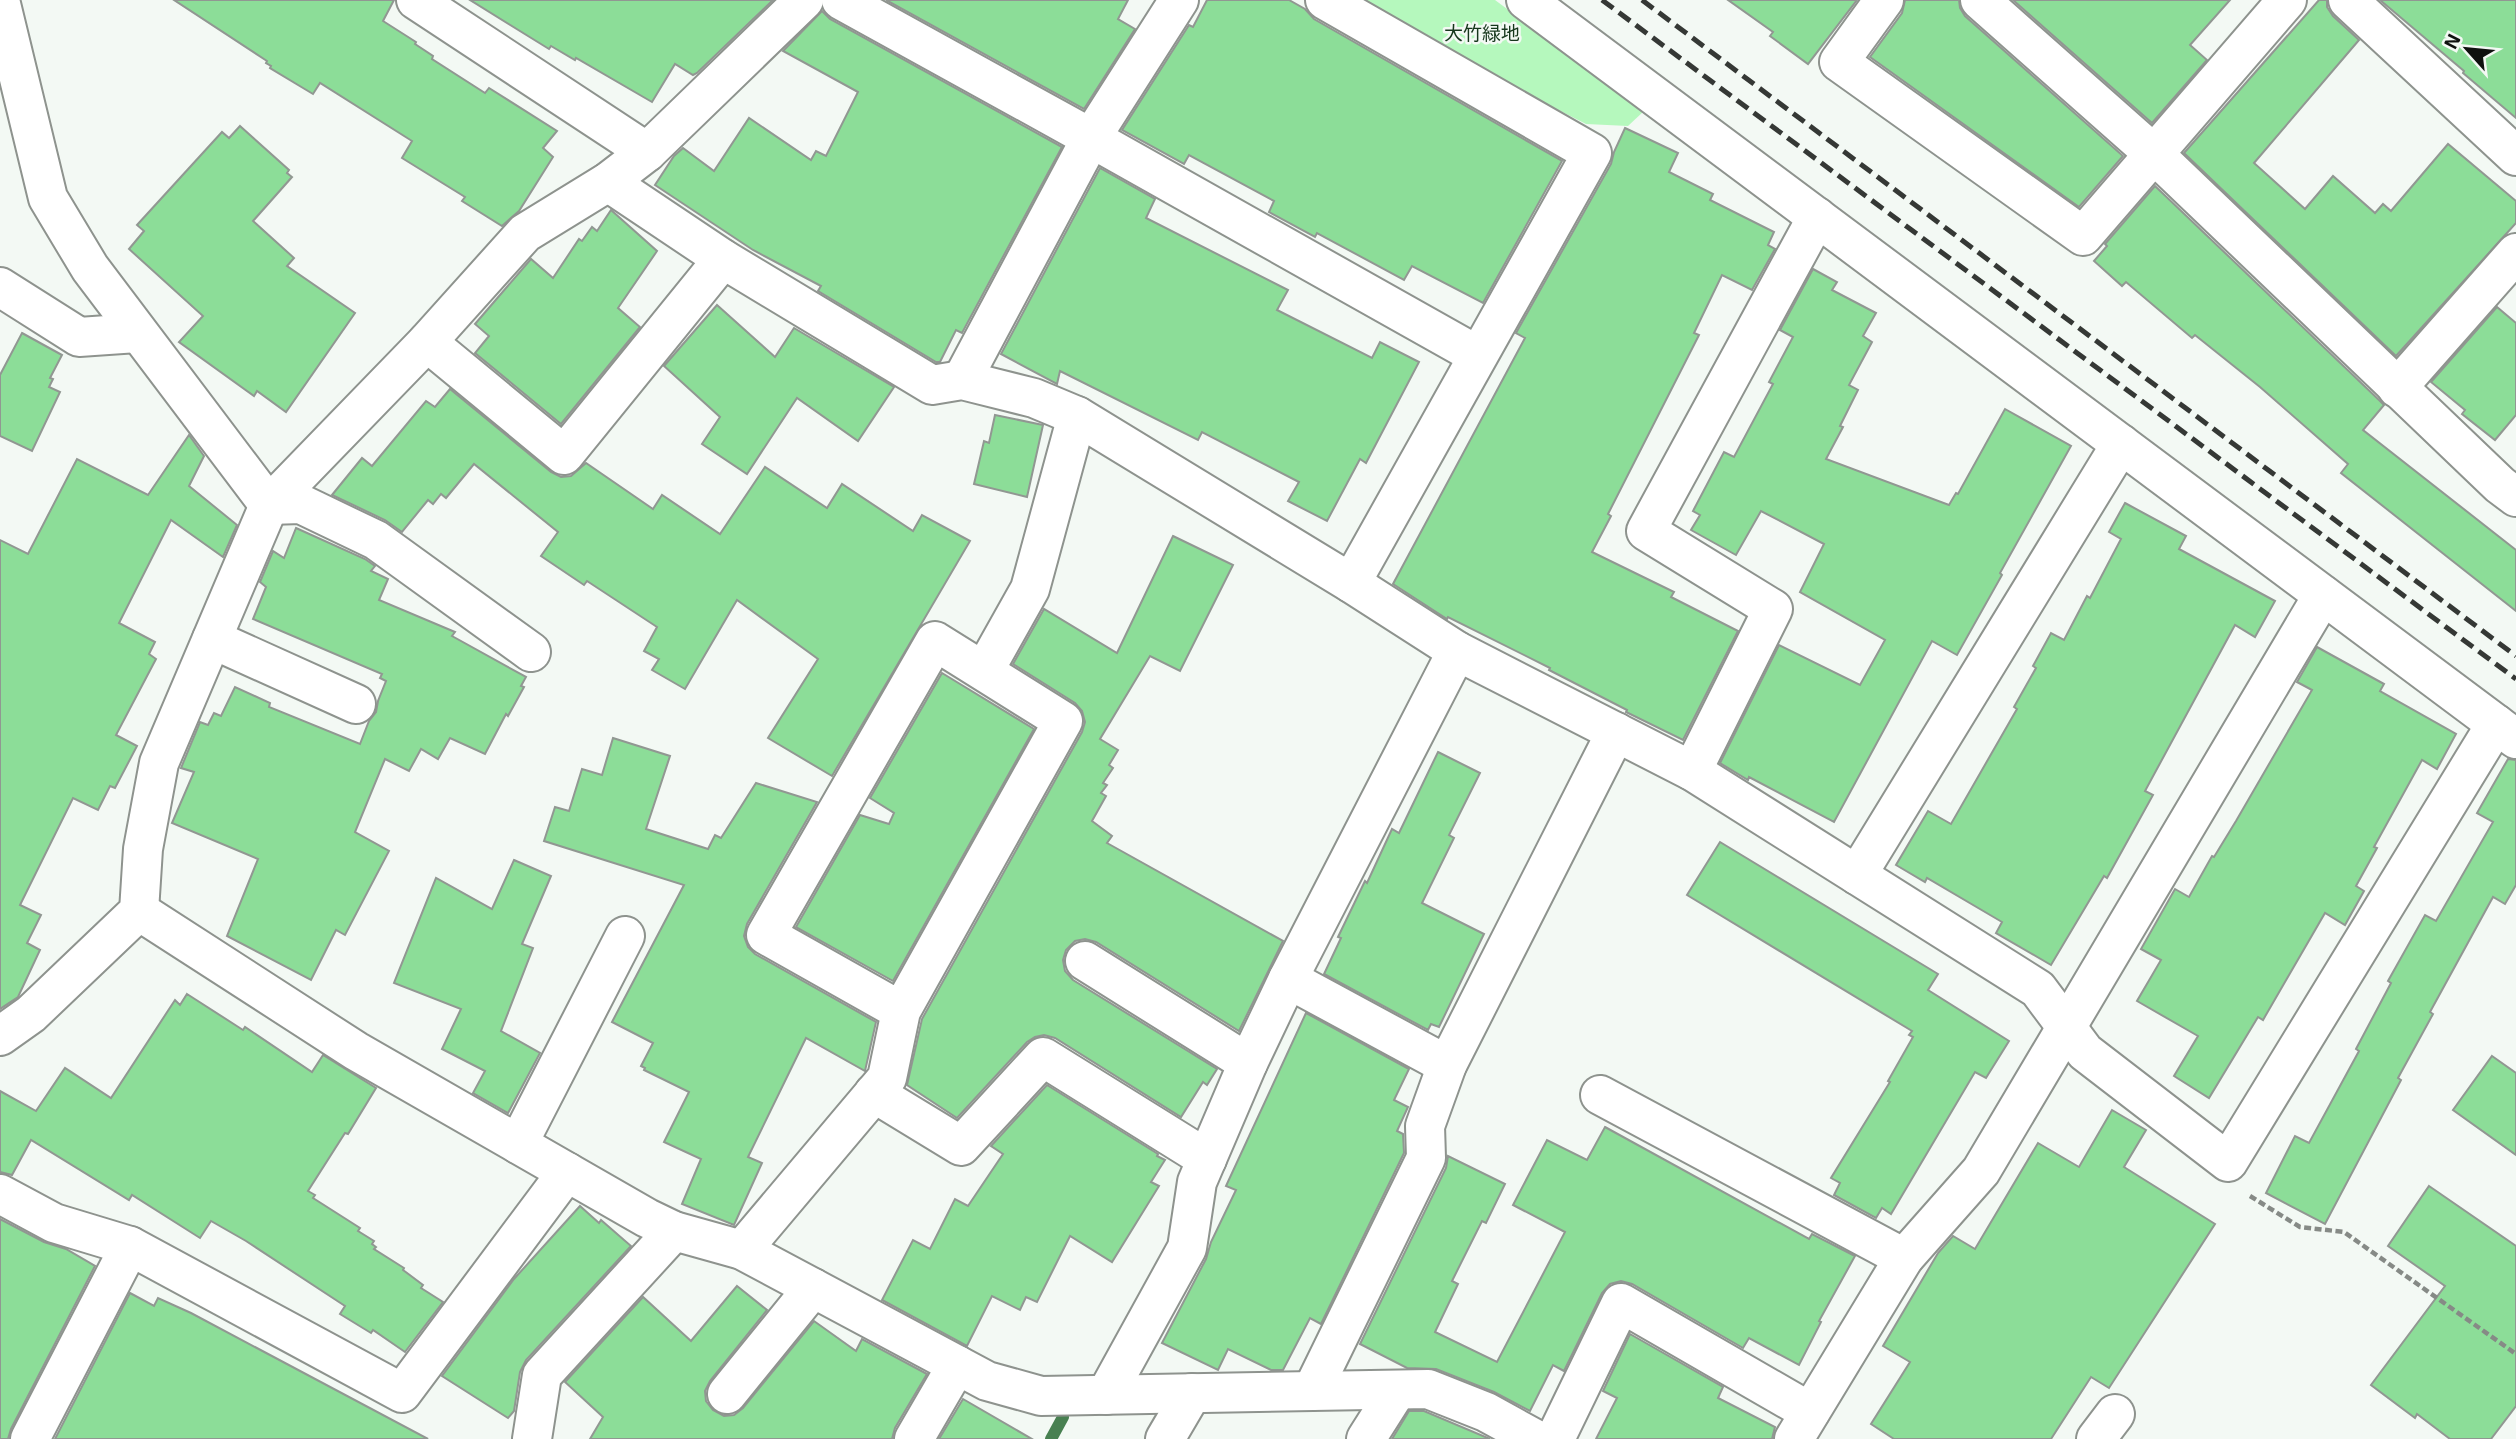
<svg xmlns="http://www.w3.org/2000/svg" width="2516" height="1439" font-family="'Exo 2','Noto Sans JP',sans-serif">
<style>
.green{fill:#b5f8bd}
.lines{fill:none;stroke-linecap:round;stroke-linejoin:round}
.stream{stroke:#488051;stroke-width:12}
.building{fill:#8cdd98;stroke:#919792;stroke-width:2}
.minor-casing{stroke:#8e938e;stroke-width:42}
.path{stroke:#868a86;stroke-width:4.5;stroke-dasharray:7 3.5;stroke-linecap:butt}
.minor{stroke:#fff;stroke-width:38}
.rail{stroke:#353835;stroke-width:5;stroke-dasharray:14 7;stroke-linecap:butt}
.labels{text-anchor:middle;stroke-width:5;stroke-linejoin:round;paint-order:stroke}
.park-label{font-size:19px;fill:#16371c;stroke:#f3f9f4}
</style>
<rect width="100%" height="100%" fill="#f3f9f4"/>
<!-- green -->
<path class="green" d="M1352,0H1495L1644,111L1628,126L1586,124L1435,47Z"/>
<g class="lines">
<!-- stream -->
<path class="stream" d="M1051,1439L1063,1417"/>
</g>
<!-- building -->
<g class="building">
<path d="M174,0H394L383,21L416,42L415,44L433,56L432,59L485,93L489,88L557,131L543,148L553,157L519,211L502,226L462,201L465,197L402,158L412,141L320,83L313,94L270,68L271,66L266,63L267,61Z"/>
<path d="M470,0H773L697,73L693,75L675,64L652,102L576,58L575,60L551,46L549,49Z"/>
<path d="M886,0H1128L1118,19L1135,29L1084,109Z"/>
<path d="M1207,0H1289L1305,9L1314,19L1562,161L1483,303L1412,266L1404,280L1317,233L1315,237L1269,212L1274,201L1189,155L1184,164L1122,130L1189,25L1193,27Z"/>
<path d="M1728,0H1857L1808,64L1770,36L1773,32Z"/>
<path d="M1905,0H1959L1960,8L1965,16L2123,156L2079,207L1870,57L1902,13Z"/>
<path d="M2013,0H2230L2190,45L2207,60L2152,123Z"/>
<path d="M2319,0H2327V7L2333,16L2359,40L2254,163L2305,209L2333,176L2375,213L2383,204L2391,211L2448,144L2516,201V223L2396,356L2184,153Z"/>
<path d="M2380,0H2516V118L2463,73L2464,71Z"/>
<path d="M822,11L830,19L1062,147L962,333L956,330L940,362H936L818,291L821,286L753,250L655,185L674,156L683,148L714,171L749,118L811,160L816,151L826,156L858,92L783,51Z"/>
<path d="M240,126L289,170L287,173L292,177L253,221L294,258L287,266L355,313L286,412L257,391L254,396L179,342L203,316L129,249L144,231L137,225L222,132L229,138Z"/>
<path d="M1625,128L1678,153L1669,172L1713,194L1710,200L1774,232L1768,245L1775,249L1752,290L1722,275L1694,333L1699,335L1608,514L1611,516L1592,552L1674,592L1671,597L1738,631L1683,740L1626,712L1627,710L1549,670L1550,668L1448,617L1447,619L1393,584L1525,338L1516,333L1611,164L1614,152Z"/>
<path d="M1100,168L1155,199L1146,218L1288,290L1277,310L1372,358L1380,342L1419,362L1366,463L1360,459L1327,521L1288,501L1299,482L1202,432L1198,440L1060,371L1057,384L1001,354Z"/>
<path d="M2155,186L2379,400L2384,405L2363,430L2516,550V611L2341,473L2348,464L2260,387L2195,335L2192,338L2126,282L2122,286L2094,261L2107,246L2105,244Z"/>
<path d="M611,210L657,251L618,308L640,327L561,424L475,353L489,336L475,324L531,259L553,278L579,239L582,241L592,227L597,231Z"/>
<path d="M1813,269L1837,282L1832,290L1876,313L1863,336L1872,342L1849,385L1858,390L1840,426L1843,427L1826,459L1949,505L1956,493L1958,494L2005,409L2071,446L2000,573L2002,575L1957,655L1932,641L1834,822L1749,777L1748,780L1720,763L1779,645L1860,685L1885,640L1800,592L1824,544L1761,511L1736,555L1691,530L1700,515L1693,511L1724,452L1734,457L1773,384L1769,382L1793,337L1780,330Z"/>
<path d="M717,305L775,357L794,328L894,387L858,441L797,398L747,474L702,444L720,417L664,366Z"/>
<path d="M2497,307L2516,323V415L2495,440L2462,414L2465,410L2431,382Z"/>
<path d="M22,333L62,355L50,378L53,379L49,387L60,392L32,451L0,436V375Z"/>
<path d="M450,389L551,472L561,477L571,476L586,463L653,509L662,495L720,534L765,467L827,508L842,484L913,531L922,515L970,541L832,776L768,738L818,659L737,600L685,689L652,670L659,659L644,651L657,627L587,581L584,585L541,556L558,532L474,464L446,498L441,494L433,504L428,500L402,532L385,520L332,495L362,458L372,466L426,401L435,407Z"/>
<path d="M995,415L1043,425L1027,497L974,484L984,441L989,443Z"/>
<path d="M189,435L204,456L189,486L237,525L223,557L171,520L119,623L155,642L149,654L156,659L116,735L137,746L115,788L110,786L98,810L73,798L20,905L41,915L27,943L40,950L18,997L0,1009V540L28,554L77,459L148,495Z"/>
<path d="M2125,503L2186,536L2179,549L2275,601L2255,637L2235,625L2145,791L2153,795L2107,878L2104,876L2051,965L1996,933L2002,922L1927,878L1925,882L1896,865L1928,811L1951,824L2017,709L2014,707L2036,668L2033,666L2051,633L2064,640L2087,596L2090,598L2121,539L2109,532Z"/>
<path d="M296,528L365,559L375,566L371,571L388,579L379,600L455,632L452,636L526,677L521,686L524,687L508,716L506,714L485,754L450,738L438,759L421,749L409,771L385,759L355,832L389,851L345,935L336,930L311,980L227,936L258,859L172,823L194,772L181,768L200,722L208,725L214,713L221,716L235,687L270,703L269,707L360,744L369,721L376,712L378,701L386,681L380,678L382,674L253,619L266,587L260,582L273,551L284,558Z"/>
<path d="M1173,536L1233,565L1180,671L1150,656L1100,739L1118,750L1109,765L1113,768L1103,783L1107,785L1101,793L1106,796L1092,821L1112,836L1107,843L1283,941L1239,1031L1096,942L1085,939L1075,941L1066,950L1063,960L1065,971L1073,980L1217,1069L1207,1085L1203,1082L1181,1117L1055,1038L1044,1035L1035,1037L1027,1042L957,1118L907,1085L922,1019L1082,732L1085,722L1082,711L1075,703L1013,664L1044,609L1117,653Z"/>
<path d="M2317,647L2384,684L2380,691L2456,734L2437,769L2422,760L2374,847L2377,848L2356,886L2364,891L2345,925L2325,913L2263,1020L2258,1017L2209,1098L2174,1076L2198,1036L2137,1001L2161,960L2141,949L2175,889L2189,897L2212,856L2214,857L2236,821L2312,690L2297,682Z"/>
<path d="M942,673L1034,729L893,981L796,927L860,815L889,824L894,813L870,798Z"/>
<path d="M613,738L670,756L646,829L708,849L715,835L721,838L756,783L817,802L747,924L744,936L748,947L755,954L876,1022L865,1071L806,1038L748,1157L762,1163L734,1225L682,1204L701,1159L664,1142L689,1092L644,1070L645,1068L641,1066L653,1043L612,1022L684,885L544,841L555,807L569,811L582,769L602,775Z"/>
<path d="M1438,752L1480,773L1449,835L1454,838L1422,903L1484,934L1439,1027L1431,1024L1428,1030L1324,974L1341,938L1338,937L1365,881L1367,883L1392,829L1399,833Z"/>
<path d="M2508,759L2516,760V885L2505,904L2493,897L2430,1012L2433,1014L2398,1078L2401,1080L2325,1224L2266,1193L2295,1136L2309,1143L2359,1051L2356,1049L2391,983L2388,981L2425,915L2436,921L2493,822L2477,813Z"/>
<path d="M1720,842L1938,974L1928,990L2009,1041L1986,1078L1975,1072L1891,1214L1882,1208L1876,1218L1834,1195L1840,1183L1831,1178L1890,1082L1888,1081L1913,1037L1909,1035L1912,1031L1687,895Z"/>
<path d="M514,860L551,876L522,944L533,948L501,1031L540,1053L508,1113L473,1093L485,1071L442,1049L461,1009L394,983L436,878L492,909Z"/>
<path d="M187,994L243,1030L245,1027L312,1072L323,1055L376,1088L348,1134L345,1133L308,1191L315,1195L313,1198L360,1228L358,1231L374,1241L372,1244L376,1247L374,1249L404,1268L403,1270L423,1285L421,1288L443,1302L405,1352L373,1330L371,1333L340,1314L345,1306L246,1241L211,1221L200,1238L132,1195L129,1200L31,1140L12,1175L0,1172V1091L36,1111L65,1068L111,1098L175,1000L180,1005Z"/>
<path d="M1306,1013L1409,1069L1394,1100L1408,1107L1397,1131L1403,1134L1404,1153L1321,1324L1310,1318L1283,1370H1271L1228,1349L1218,1370L1162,1343L1206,1259L1211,1242L1236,1190L1226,1186Z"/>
<path d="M2492,1056L2516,1073V1155L2453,1110Z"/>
<path d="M1047,1085L1158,1154L1157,1156L1165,1160L1151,1182L1159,1186L1112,1262L1070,1236L1037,1302L1026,1297L1020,1310L992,1296L967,1346L882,1300L913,1240L930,1249L955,1199L968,1206L1003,1154L991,1146Z"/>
<path d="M2112,1110L2146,1130L2124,1167L2215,1224L2109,1388L2091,1377L2051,1439H1894L1871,1424L1910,1362L1883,1346L1938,1253L1953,1236L1975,1249L2038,1143L2079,1167Z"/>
<path d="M1605,1127L1809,1239L1812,1234L1855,1256L1819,1321L1821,1322L1799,1365L1749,1338L1743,1348L1632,1284L1621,1281L1610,1284L1602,1293L1564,1371L1553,1365L1530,1411L1494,1392L1436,1369L1407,1368L1360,1344L1446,1168L1448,1156L1505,1184L1486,1223L1482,1221L1452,1281L1458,1284L1435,1332L1497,1362L1565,1232L1513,1205L1547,1140L1587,1160Z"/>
<path d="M2429,1186L2516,1246V1406L2491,1439H2450L2417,1414L2415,1418L2371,1385L2445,1286L2388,1246Z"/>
<path d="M580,1206L599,1223L601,1220L631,1246L526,1360L520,1372L514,1411L508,1418L442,1376L514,1279Z"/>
<path d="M0,1219L44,1242L66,1249L95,1266L11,1429L8,1439H0Z"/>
<path d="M737,1286L767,1310L710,1381L705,1391L706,1401L713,1410L724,1416L734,1415L743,1408L814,1321L856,1351L862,1339L927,1374L895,1428L892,1439H590L603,1417L565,1382L643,1297L691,1341Z"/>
<path d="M130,1293L154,1306L158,1298L191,1313L428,1439H55Z"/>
<path d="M1630,1334L1723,1387L1718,1398L1775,1427L1772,1439H1596L1617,1398L1603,1391Z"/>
<path d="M963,1399L1032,1439H939Z"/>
<path d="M1409,1411H1424L1490,1439H1392Z"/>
</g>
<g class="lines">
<!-- minor casing -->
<g class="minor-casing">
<g id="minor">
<path d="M0,0L48,198L90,268L269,505L301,504L376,540L531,652"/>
<path d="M416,0L647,152"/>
<path d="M841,0L1091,138L1477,355"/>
<path d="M1526,0L2516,739"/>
<path d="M1884,0L1839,62L2083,236L2287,0"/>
<path d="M1980,0L2154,154L2500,485L2516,497"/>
<path d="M2348,0L2516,156"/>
<path d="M608,182L723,259L932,385L962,380L1034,398L1077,416L1351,583L1592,153L1325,0"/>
<path d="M0,287L79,337L137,333"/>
<path d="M427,342L564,455L723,259"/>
<path d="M962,380L1091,138L1179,0"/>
<path d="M2397,388L2516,253"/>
<path d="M1351,583L1457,651"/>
<path d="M212,639L356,704"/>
<path d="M984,671L1030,589L1077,416"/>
<path d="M1692,771L1773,609L1646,531L1817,217"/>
<path d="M1857,875L2121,444"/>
<path d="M139,911L356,1051L647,1218L674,1231L742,1250L987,1381L1041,1396L1428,1389L1486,1412L1535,1439"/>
<path d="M1085,961L1248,1063"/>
<path d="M1288,979L1447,1065"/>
<path d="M0,1036L31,1014L139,911L143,849L159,763L269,505L427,342L525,233L608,182L647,152L804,0"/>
<path d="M874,1093L961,1146L1043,1057L1207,1159"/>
<path d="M1600,1095L1904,1258"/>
<path d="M518,1144L625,936"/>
<path d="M0,1194L54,1223L130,1246L402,1393L567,1172"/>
<path d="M742,1250L887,1078L901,1011L766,935L935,641L1063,721L901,1011"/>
<path d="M1312,1391L1426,1158L1425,1126L1447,1065L1616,732"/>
<path d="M727,1394L813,1288"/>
<path d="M1106,1395L1187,1248L1197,1182L1248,1063L1288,979L1457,651L1692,771L2038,989L2085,1052L2228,1162L2496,724"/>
<path d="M30,1439L130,1246"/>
<path d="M532,1439L542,1375L674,1231"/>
<path d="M914,1439L957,1365"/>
<path d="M1165,1439L1192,1393"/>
<path d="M1366,1439L1397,1390"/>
<path d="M1555,1439L1621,1303L1810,1412"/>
<path d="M1794,1439L1904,1258L1981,1171L2323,595"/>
<path d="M2096,1439L2115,1414"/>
</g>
</g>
<!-- path -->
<path class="path" d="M2250,1196L2300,1227L2344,1232L2516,1354"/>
<!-- minor -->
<use href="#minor" class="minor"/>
<!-- rail -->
<g class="rail">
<path d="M1602,0L2516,679"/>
<path d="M1642,0L2516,656"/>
</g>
</g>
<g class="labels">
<!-- park labels -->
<g class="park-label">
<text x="1482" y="40">大竹緑地</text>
</g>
</g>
<!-- north arrow -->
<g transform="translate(2467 49) rotate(297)" stroke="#f3f9f4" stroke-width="5" paint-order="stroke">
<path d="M0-5L12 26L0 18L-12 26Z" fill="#0f110f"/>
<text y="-10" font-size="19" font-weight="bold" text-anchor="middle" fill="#0f110f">N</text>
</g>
</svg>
